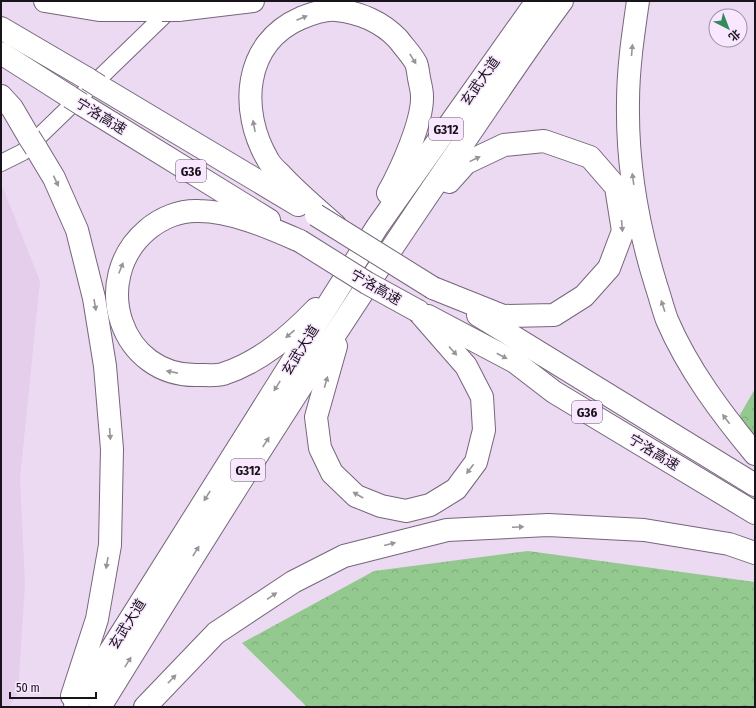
<svg xmlns="http://www.w3.org/2000/svg" width="756" height="708" font-family="'Fira Sans Condensed','Noto Sans SC',sans-serif">
<style>
.built{fill:#e4ceeb}
.forest{fill:url(#forest-crowns)}
.lines{fill:none;stroke-linecap:round;stroke-linejoin:round}
.minor-casing{stroke:#76667b;stroke-width:18}
.highway-casing{stroke:#76667b;stroke-width:24}
.minor{stroke:#fff;stroke-width:16}
.highway{stroke:#fff;stroke-width:22}
.highway-bridge-casing{stroke:#76667b;stroke-width:24;stroke-linecap:butt}
.highway-bridge{stroke:#fff;stroke-width:22}
.oneway{fill:#989598}
.labels{text-anchor:middle;stroke-width:3;stroke-linejoin:round;paint-order:stroke}
.shield{fill:#f8e7fe;stroke:#5c535f;stroke-width:1}
.shield-label{font-size:13px;font-weight:bold;fill:#19131b}
.street-label{font-size:14px;fill:#19131b;stroke:#f8e7fe}
</style>
<defs>
<pattern id="forest-crowns" width="20" height="18" patternUnits="userSpaceOnUse"><rect width="20" height="18" fill="#93c98e"/><path d="M2 6a3 3 0 1 1 6 0M12 15a3 3 0 1 1 6 0" fill="none" stroke="#7eac7a"/></pattern>
</defs>
<rect width="100%" height="100%" fill="#ebdaf1"/>
<!-- built -->
<path class="built" d="M3,188L40,281L20,478L25,583L18,692L9,707H1V189Z"/>
<!-- forest -->
<g class="forest">
<path d="M755,389V435L738,418Z"/>
<path d="M528,551L755,582V707H307L242,643L374,571Z"/>
</g>
<g class="lines">
<!-- minor casing -->
<g class="minor-casing">
<path id="minor" d="M1,163L23,152L174,6"/>
</g>
<!-- highway casing -->
<g class="highway-casing">
<g id="highway">
<path d="M45,1L99,10H162"/>
<path d="M638,1C633,35 628,69 628,103C627,164 638,227 656,285C660,297 663,309 667,320C688,369 721,413 755,454"/>
<path d="M178,10L253,1"/>
<path d="M1,28L88,79"/>
<path d="M1,53L70,97"/>
<path d="M99,86L298,205"/>
<path d="M1,96L12,108L29,137"/>
<path d="M81,104L269,220"/>
<path d="M36,148L54,178L77,230L94,298L105,366L112,449L110,545L97,619L72,696"/>
<path d="M335,225C317,209 299,194 282,176C277,171 271,166 268,160C239,111 243,43 301,18C311,14 325,9 336,10C359,12 382,22 398,39C404,47 411,54 416,63C418,68 418,73 419,78C420,84 422,90 422,96C423,121 401,170 388,193"/>
<path d="M300,241C270,228 232,211 199,211C180,210 161,218 147,230C89,279 120,378 199,375C206,375 216,376 223,374C260,362 290,336 316,309"/>
<path d="M433,288L503,316L554,315L584,296L609,268L623,231L616,187L590,157L544,141L504,145L466,163L449,182"/>
<path d="M478,315L755,485"/>
<path d="M428,316L515,362L554,392L755,513"/>
<path d="M336,346L316,417L320,448L332,473L356,496L381,506L406,511L430,505L456,489L476,462L484,430L482,397L466,366L418,311"/>
<path d="M75,707L377,227L537,1"/>
<path d="M100,707C214,522 330,337 453,158C489,106 524,52 562,1"/>
<path d="M145,707L216,633L293,582L344,556L447,530L548,525L644,530L729,544L755,553"/>
</g>
</g>
<!-- minor -->
<use href="#minor" class="minor"/>
<!-- highway -->
<use href="#highway" class="highway"/>
<!-- highway-bridge casing -->
<g class="highway-bridge-casing">
<g id="highway-bridge">
<path d="M162,10H178"/>
<path d="M88,79L99,86"/>
<path d="M70,97L81,104"/>
<path d="M29,137L36,148"/>
<path d="M316,215L433,288"/>
<path d="M300,241L367,283L418,311"/>
</g>
</g>
<!-- highway-bridge -->
<use href="#highway-bridge" class="highway-bridge"/>
</g>
<!-- one-way arrows -->
<defs><path id="oneway-solid" d="M-6-.8H1V-3.2L6.5 0L1 3.2V.8H-6Z"/></defs>
<g class="oneway">
<use href="#oneway-solid" transform="translate(302 18) rotate(-23)"/>
<use href="#oneway-solid" transform="translate(632 50) rotate(-85)"/>
<use href="#oneway-solid" transform="translate(413 59) rotate(58)"/>
<use href="#oneway-solid" transform="translate(254 126) rotate(-101)"/>
<use href="#oneway-solid" transform="translate(475 159) rotate(-26)"/>
<use href="#oneway-solid" transform="translate(633 179) rotate(-98)"/>
<use href="#oneway-solid" transform="translate(56 181) rotate(65)"/>
<use href="#oneway-solid" transform="translate(622 226) rotate(85)"/>
<use href="#oneway-solid" transform="translate(121 268) rotate(-68)"/>
<use href="#oneway-solid" transform="translate(95 305) rotate(80)"/>
<use href="#oneway-solid" transform="translate(663 306) rotate(-108)"/>
<use href="#oneway-solid" transform="translate(290 334) rotate(139)"/>
<use href="#oneway-solid" transform="translate(453 351) rotate(48)"/>
<use href="#oneway-solid" transform="translate(502 356) rotate(28)"/>
<use href="#oneway-solid" transform="translate(172 372) rotate(-169)"/>
<use href="#oneway-solid" transform="translate(326 382) rotate(-74)"/>
<use href="#oneway-solid" transform="translate(277 386) rotate(122)"/>
<use href="#oneway-solid" transform="translate(726 419) rotate(-127)"/>
<use href="#oneway-solid" transform="translate(110 434) rotate(86)"/>
<use href="#oneway-solid" transform="translate(266 442) rotate(-57)"/>
<use href="#oneway-solid" transform="translate(470 469) rotate(127)"/>
<use href="#oneway-solid" transform="translate(358 495) rotate(-150)"/>
<use href="#oneway-solid" transform="translate(207 496) rotate(122)"/>
<use href="#oneway-solid" transform="translate(518 527) rotate(-2)"/>
<use href="#oneway-solid" transform="translate(390 544) rotate(-14)"/>
<use href="#oneway-solid" transform="translate(196 551) rotate(-58)"/>
<use href="#oneway-solid" transform="translate(107 563) rotate(100)"/>
<use href="#oneway-solid" transform="translate(272 596) rotate(-34)"/>
<use href="#oneway-solid" transform="translate(128 662) rotate(-58)"/>
<use href="#oneway-solid" transform="translate(172 679) rotate(-46)"/>
</g>
<g class="labels">
<!-- shield labels -->
<g class="shield">
<rect x="429" y="118" width="34" height="22" rx="3"/>
<rect x="176" y="160" width="30" height="22" rx="3"/>
<rect x="572" y="401" width="30" height="22" rx="3"/>
<rect x="231" y="459" width="34" height="22" rx="3"/>
</g>
<g class="shield-label">
<text x="446" y="134">G312</text>
<text x="191" y="176">G36</text>
<text x="587" y="417">G36</text>
<text x="248" y="475">G312</text>
</g>
<!-- street labels -->
<g class="street-label">
<text transform="translate(480 81) rotate(-55)" y="5">玄武大道</text>
<text transform="translate(101 116) rotate(31)" y="5">宁洛高速</text>
<text transform="translate(376 287) rotate(30)" y="5">宁洛高速</text>
<text transform="translate(300 350) rotate(-58)" y="5">玄武大道</text>
<text transform="translate(654 452) rotate(31)" y="5">宁洛高速</text>
<text transform="translate(127 624) rotate(-58)" y="5">玄武大道</text>
</g>
</g>
<!-- border -->
<rect width="756" height="708" fill="none" stroke="#19131b" stroke-width="4"/>
<!-- north arrow -->
<g transform="translate(728 28) rotate(138)"><circle r="19" fill="#f8e7fe" stroke="#9f92a3"/>
<path d="M0-3L7 15L0 10L-7 15Z" fill="#34895d"/>
<text y="-6" font-size="11" font-weight="bold" text-anchor="middle" fill="#19131b">北</text>
</g>
<!-- scale -->
<path d="M10 692v6h86v-6" fill="none" stroke="#19131b" stroke-width="2"/>
<text x="16" y="692" font-size="12" fill="#19131b" stroke="#f8e7fe" stroke-width="3" paint-order="stroke">50 m</text>
</svg>
